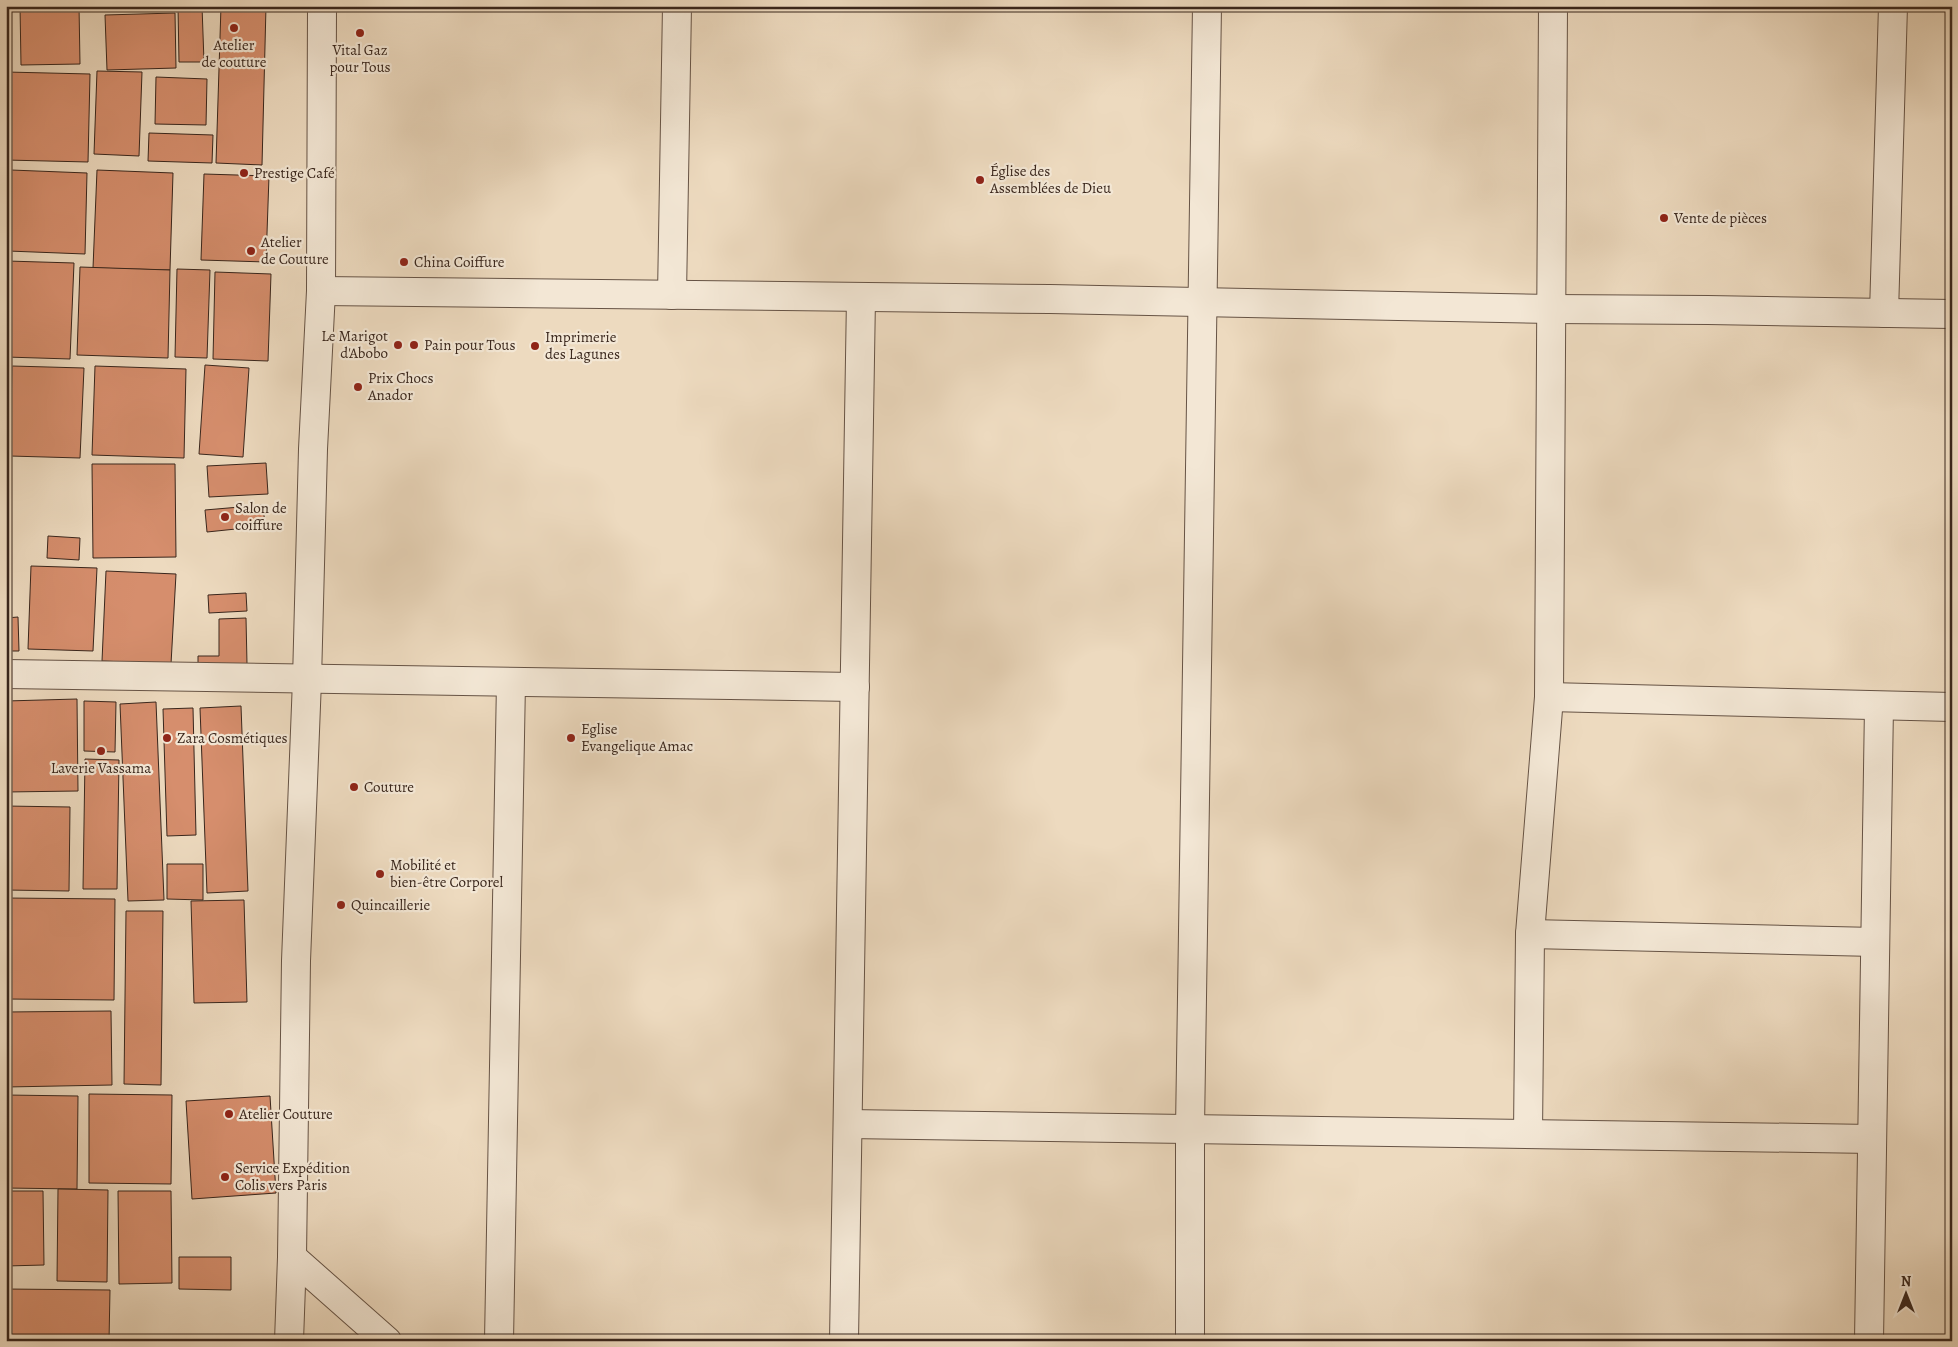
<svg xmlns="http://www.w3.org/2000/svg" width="1958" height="1347" font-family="Alegreya,serif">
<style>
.building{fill:#d68e6d;stroke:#39261c}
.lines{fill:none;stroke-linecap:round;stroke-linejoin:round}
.minor-casing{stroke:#665345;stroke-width:30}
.tertiary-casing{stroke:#665345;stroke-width:30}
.minor{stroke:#f3e7d5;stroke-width:28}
.tertiary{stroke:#f3e7d5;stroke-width:28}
.poi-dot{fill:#8f2418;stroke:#f3e7d5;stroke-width:2}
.labels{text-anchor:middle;stroke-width:4.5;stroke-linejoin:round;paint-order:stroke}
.poi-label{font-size:15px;fill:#39261c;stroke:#f3e7d5;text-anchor:start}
</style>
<rect width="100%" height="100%" fill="#eddabf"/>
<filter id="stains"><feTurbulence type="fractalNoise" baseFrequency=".004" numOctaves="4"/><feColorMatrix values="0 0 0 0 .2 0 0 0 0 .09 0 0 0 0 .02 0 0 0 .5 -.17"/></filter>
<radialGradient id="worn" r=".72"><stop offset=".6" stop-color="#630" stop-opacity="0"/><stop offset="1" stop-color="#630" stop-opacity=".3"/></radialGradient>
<!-- building -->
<g class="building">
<path d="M20,6H79L80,64L21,65Z"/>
<rect x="91" y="6" width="44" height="2"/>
<path d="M178,6H202L204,62H179Z"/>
<path d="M221,6H266L262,165L216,163Z"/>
<path d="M175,13L176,68L107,70L105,15Z"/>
<path d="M97,71L142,72L139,156L94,154Z"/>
<path d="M6,72L90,74L88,162L6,160Z"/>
<path d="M156,77L207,79L206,125L155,124Z"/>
<path d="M149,133L213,135L212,163L148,161Z"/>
<path d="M11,170L87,173L85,254L8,251Z"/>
<path d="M97,170L173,173L170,270L93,268Z"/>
<path d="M204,174L269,176L266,262L201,260Z"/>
<path d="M7,261L74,263L70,359L6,357Z"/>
<path d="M80,267L170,270L168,358L77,355Z"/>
<path d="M177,269L210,270L207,358L175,357Z"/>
<path d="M215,272L271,274L268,361L213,359Z"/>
<path d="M205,365L249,368L243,457L199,454Z"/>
<path d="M12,366L84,368L80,458L10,456Z"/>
<path d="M95,366L186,369L184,458L92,455Z"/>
<path d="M266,463L268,494L209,497L207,466Z"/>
<path d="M92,464H175L176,557L93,558Z"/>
<path d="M263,505L265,526L207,532L205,510Z"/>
<path d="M48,536L80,538L79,560L47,558Z"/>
<path d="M31,566L97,568L93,651L28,649Z"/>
<path d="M106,571L176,574L171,664L102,661Z"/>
<path d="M246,593L247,611L209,613L208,595Z"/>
<path d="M18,617L19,651H6V618Z"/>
<path d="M246,618L247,664L198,668V656H219V619Z"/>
<path d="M77,699L78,791L6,792V701Z"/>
<path d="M84,701L116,702L115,752L84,751Z"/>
<path d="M156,702L164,900L128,901L120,704Z"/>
<path d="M241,706L248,891L207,893L200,708Z"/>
<path d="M193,708L196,835L167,836L163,709Z"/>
<path d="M85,759L119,760L117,889H83Z"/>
<path d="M6,806L70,807L69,891L6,890Z"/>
<path d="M167,864H203V900L167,899Z"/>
<path d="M6,898L115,899L114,1000L6,999Z"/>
<path d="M244,900L247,1002L194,1003L191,901Z"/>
<path d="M126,911H163L161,1085L124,1084Z"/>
<path d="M111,1011L112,1085L6,1087V1012Z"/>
<path d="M89,1094L172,1095L171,1184L89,1183Z"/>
<path d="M6,1095L78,1096L77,1189L6,1188Z"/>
<path d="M270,1096L276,1193L192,1199L186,1101Z"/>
<path d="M58,1189L108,1190L107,1282L57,1281Z"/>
<path d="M6,1191H43L44,1265L6,1266Z"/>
<path d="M118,1191H171L172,1283L119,1284Z"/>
<path d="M179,1257H231V1290L179,1289Z"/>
<path d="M6,1289L110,1290L109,1341H6Z"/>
</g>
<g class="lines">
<!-- minor casing -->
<g class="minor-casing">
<g id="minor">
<path d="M672,295L677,6"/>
<path d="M1884,313L1893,6"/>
<path d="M6,674L855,687"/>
<path d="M1549,697L1952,707"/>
<path d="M1530,934L1875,942"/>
<path d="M848,1124L1872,1139"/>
<path d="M1528,1134L1530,934L1549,697L1553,6"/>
<path d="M292,1257L387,1341"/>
<path d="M499,1341L511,682"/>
<path d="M844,1341L861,297"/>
<path d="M1190,1341V1129L1207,6"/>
<path d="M1869,1341L1879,706"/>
</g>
</g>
<!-- tertiary casing -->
<g class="tertiary-casing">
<g id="tertiary">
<path d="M321,291L1050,299L1552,309L1708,310L1952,314"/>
<path d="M289,1341L292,1257L296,961L307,680L313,449L321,291L322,6"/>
</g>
</g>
<!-- minor -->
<use href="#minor" class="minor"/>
<!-- tertiary -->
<use href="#tertiary" class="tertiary"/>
</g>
<!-- markers -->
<g class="poi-dot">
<circle cx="234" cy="28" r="5"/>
<circle cx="360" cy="33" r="5"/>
<circle cx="244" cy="173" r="5"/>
<circle cx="980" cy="180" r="5"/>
<circle cx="1664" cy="218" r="5"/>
<circle cx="251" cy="251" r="5"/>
<circle cx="404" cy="262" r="5"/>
<circle cx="398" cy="345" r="5"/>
<circle cx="414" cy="345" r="5"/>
<circle cx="535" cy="346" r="5"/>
<circle cx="358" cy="387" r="5"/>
<circle cx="225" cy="517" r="5"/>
<circle cx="167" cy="738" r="5"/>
<circle cx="571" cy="738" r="5"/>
<circle cx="101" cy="751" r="5"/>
<circle cx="354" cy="787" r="5"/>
<circle cx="380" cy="874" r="5"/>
<circle cx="341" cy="905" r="5"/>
<circle cx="229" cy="1114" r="5"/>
<circle cx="225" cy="1177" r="5"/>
</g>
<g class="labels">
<!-- poi labels -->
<g class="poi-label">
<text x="234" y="50" text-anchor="middle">Atelier<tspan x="234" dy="17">de couture</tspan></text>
<text x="360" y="55" text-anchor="middle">Vital Gaz<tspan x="360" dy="17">pour Tous</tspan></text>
<text x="990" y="176">Église des<tspan x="990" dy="17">Assemblées de Dieu</tspan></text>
<text x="254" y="178">Prestige Café</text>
<text x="1674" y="223">Vente de pièces</text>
<text x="261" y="247">Atelier<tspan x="261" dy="17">de Couture</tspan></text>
<text x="414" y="267">China Coiffure</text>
<text x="388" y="341" text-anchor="end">Le Marigot<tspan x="388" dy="17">d'Abobo</tspan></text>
<text x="545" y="342">Imprimerie<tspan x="545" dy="17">des Lagunes</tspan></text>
<text x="424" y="350">Pain pour Tous</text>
<text x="368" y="383">Prix Chocs<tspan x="368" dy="17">Anador</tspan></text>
<text x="235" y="513">Salon de<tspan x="235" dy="17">coiffure</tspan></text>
<text x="581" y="734">Eglise<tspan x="581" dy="17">Evangelique Amac</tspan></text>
<text x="177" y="743">Zara Cosmétiques</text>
<text x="101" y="773" text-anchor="middle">Laverie Vassama</text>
<text x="364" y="792">Couture</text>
<text x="390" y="870">Mobilité et<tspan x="390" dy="17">bien-être Corporel</tspan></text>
<text x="351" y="910">Quincaillerie</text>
<text x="239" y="1119">Atelier Couture</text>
<text x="235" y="1173">Service Expédition<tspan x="235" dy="17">Colis vers Paris</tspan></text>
</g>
</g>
<!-- margin -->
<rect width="1958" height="1347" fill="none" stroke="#eddabf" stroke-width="25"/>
<rect x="8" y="8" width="1943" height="1332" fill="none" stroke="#39261c" stroke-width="2.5"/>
<rect x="12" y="12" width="1933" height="1322" fill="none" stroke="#39261c"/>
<!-- north arrow -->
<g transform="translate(1906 1294)" stroke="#f3e7d5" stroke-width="4" paint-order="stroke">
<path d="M0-4L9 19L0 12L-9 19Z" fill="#39261c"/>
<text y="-8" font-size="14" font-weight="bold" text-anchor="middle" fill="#39261c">N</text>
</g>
<rect width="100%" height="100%" filter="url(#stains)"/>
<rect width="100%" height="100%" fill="url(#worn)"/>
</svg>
